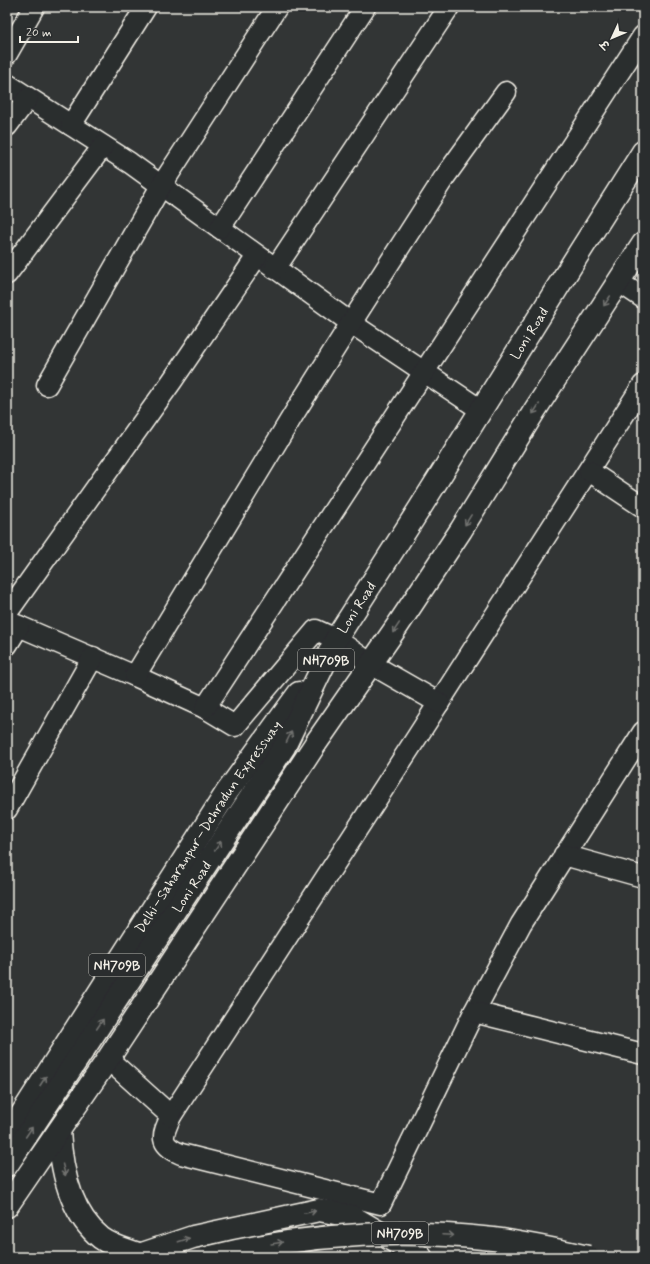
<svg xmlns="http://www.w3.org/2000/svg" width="650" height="1264" font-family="Mynerve,'Playpen Sans Deva',sans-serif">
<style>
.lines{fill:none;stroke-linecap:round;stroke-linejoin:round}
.minor-casing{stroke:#f4f1e8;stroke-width:23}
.tertiary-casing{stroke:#f4f1e8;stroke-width:25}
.trunk-casing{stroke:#f4f1e8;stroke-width:25}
.minor{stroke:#2a2d2e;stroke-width:20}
.tertiary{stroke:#2a2d2e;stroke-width:22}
.trunk{stroke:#2a2d2e;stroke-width:22}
.motorway-bridge-casing{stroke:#f4f1e8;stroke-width:25;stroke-linecap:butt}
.motorway-bridge{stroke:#2a2d2e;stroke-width:22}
.oneway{stroke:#71726f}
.labels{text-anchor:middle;stroke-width:4;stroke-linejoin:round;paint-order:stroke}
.shield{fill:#2a2d2e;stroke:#b7b6b0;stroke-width:1}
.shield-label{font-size:13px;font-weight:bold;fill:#f4f1e8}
.street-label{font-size:14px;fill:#f4f1e8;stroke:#2a2d2e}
</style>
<rect width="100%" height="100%" fill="#323535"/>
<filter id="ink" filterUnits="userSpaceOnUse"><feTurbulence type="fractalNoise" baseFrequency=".025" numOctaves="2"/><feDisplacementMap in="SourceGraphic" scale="8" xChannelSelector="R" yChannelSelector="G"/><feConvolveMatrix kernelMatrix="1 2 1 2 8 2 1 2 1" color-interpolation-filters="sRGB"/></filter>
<g filter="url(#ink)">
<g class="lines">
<!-- minor casing -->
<g class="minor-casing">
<g id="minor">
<path d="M7,54L34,7"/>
<path d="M7,84L130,163L351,323L481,410"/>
<path d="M71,125L146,7"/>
<path d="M7,126L28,98"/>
<path d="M220,228L365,7"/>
<path d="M275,269L449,7"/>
<path d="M7,274L103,146"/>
<path d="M619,282L643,298"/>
<path d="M47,385L161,186L277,7"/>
<path d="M643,385L417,737L171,1116C162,1136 158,1144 181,1154L381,1204L474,1012L521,924L643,732"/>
<path d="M589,471L643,507"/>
<path d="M7,613L172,381L257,256"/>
<path d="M7,621L135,676L205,708L235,726L316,630L336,639L371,664L439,703"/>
<path d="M7,645L19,626"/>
<path d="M135,676L295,412L351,323L444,178L506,92"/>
<path d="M205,708L643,36"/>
<path d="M7,809L93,657"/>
<path d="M564,855L643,877"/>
<path d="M474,1012L643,1054"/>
<path d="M108,1059L171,1116"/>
</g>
</g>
<!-- tertiary casing -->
<g class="tertiary-casing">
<path id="tertiary" d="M133,1257L193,1237L319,1210L351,1216L421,1257"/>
</g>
<!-- trunk casing -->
<g class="trunk-casing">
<g id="trunk">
<path d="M59,1131C61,1169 70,1213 101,1238C113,1247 128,1250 141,1255"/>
<path id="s1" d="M7,1137L227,792L299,693"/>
<path id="s2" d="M7,1165L284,747L336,639L420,508L579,253L643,152"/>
<path d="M7,1206L108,1059L316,743L398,625L461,530L535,410L643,244"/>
</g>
</g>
<!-- minor -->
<use href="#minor" class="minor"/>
<!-- tertiary -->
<use href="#tertiary" class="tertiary"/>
<!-- trunk -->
<use href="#trunk" class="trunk"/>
<!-- motorway-bridge casing -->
<g class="motorway-bridge-casing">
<path id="motorway-bridge" d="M211,1257C304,1234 398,1228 493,1239C525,1243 557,1250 588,1257"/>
</g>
<!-- motorway-bridge -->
<use href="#motorway-bridge" class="motorway-bridge"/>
</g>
<!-- one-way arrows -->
<defs><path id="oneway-shaft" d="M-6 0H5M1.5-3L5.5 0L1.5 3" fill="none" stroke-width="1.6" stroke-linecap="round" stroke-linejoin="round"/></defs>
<g class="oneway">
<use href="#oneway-shaft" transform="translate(607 301) rotate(123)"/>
<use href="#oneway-shaft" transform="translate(536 409) rotate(123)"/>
<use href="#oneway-shaft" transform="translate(468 520) rotate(122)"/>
<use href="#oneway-shaft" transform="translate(396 628) rotate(124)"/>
<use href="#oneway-shaft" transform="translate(289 737) rotate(-64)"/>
<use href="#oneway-shaft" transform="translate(218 846) rotate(-56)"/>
<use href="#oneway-shaft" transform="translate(100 1024) rotate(-56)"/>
<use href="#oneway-shaft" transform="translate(43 1081) rotate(-57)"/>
<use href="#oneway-shaft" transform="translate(29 1132) rotate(-56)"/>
<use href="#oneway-shaft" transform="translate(64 1170) rotate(76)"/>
<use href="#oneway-shaft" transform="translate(310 1212) rotate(-12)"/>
<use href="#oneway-shaft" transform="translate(448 1235) rotate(3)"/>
<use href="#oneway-shaft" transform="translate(184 1240) rotate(-18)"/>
<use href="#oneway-shaft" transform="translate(277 1243) rotate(-9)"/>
</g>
</g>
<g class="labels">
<!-- shield labels -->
<g class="shield">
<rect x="298" y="649" width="56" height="22" rx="3"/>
<rect x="89" y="954" width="56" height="22" rx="3"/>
<rect x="372" y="1222" width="56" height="22" rx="3"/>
</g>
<g class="shield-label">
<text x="326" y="665">NH709B</text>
<text x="117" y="970">NH709B</text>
<text x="400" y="1238">NH709B</text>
</g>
<!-- street labels -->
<g class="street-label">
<text dy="5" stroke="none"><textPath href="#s2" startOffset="983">Loni Road</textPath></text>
<text dy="5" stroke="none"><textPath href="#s2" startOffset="659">Loni Road</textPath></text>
<text dy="5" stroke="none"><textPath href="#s1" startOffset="370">Delhi–Saharanpur–Dehradun Expressway</textPath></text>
<text dy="5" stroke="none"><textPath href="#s2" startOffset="334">Loni Road</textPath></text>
</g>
</g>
<!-- margin -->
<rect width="650" height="1264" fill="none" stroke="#2a2d2e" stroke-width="24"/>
<rect x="12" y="12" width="626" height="1240" fill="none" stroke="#f4f1e8" stroke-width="1.5" filter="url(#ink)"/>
<!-- north arrow -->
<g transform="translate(612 38) rotate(226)" stroke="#2a2d2e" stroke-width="3" paint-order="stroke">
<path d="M0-3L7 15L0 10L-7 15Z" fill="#f4f1e8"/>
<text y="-6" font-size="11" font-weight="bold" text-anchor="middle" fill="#f4f1e8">उ</text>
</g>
<!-- scale -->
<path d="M20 36v6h58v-6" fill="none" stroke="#f4f1e8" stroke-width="2"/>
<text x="26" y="36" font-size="12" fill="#f4f1e8" stroke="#2a2d2e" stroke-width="3" paint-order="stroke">20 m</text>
</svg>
